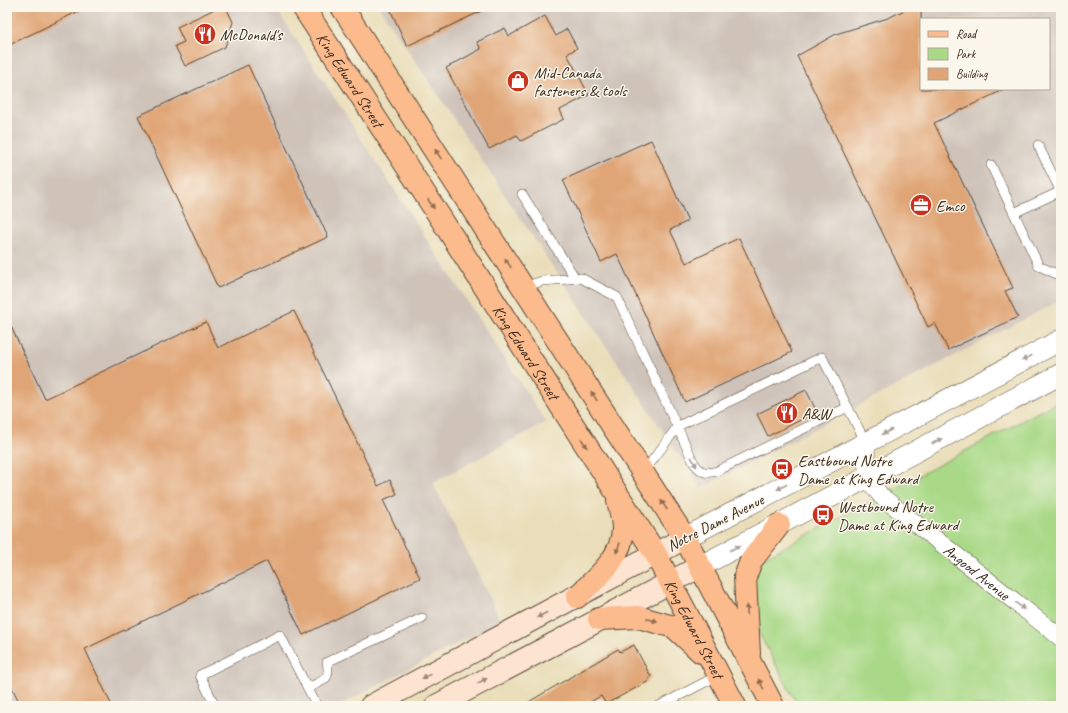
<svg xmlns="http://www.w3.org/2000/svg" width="1068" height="713" font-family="Caveat,sans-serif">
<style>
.industrial{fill:#cec2b9;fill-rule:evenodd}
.green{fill:#a9d987;stroke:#728252}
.building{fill:#e0a576}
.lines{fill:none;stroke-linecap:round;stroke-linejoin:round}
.service-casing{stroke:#554535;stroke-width:10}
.minor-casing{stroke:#554535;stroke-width:18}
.tertiary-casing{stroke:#554535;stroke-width:22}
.secondary-casing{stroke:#554535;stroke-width:24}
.primary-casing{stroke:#554535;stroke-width:24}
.service{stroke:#fff;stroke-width:9}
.minor{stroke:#fff;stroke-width:17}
.tertiary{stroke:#fff;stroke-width:21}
.secondary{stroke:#fde4d1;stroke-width:22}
.primary{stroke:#fbbb8d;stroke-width:22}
.oneway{fill:#916b50}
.oneway2{fill:#a79f9a}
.oneway3{fill:#9c8778}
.labels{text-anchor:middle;stroke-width:3;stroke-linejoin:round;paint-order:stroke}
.poi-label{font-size:16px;fill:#3b2a1e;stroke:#fbf7ec;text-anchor:start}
.street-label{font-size:16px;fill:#3b2a1e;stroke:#fbf7ec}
</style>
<rect width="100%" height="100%" fill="#fbf7ec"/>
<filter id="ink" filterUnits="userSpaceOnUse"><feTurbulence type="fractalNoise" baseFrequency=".025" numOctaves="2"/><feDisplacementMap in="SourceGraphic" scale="8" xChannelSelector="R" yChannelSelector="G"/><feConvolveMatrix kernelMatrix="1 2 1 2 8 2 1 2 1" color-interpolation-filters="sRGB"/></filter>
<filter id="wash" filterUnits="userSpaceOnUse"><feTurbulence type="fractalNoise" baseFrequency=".012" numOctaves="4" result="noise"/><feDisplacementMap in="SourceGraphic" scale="16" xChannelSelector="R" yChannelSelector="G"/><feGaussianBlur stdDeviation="0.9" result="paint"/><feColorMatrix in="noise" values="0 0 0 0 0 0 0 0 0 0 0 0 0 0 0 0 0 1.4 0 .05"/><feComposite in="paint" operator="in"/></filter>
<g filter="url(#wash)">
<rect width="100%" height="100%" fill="#eadeba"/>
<!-- industrial -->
<g class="industrial">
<path d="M7,7H275L546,422L433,483L501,621L338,706H7Z"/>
<path d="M379,7H1061V300L701,488ZM921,19H1049V89H921Z"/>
</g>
<!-- green -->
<path class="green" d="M1061,400V706H798L736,590L743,569Z"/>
<g id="blocks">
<!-- building -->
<g class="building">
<path d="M7,7H87L7,46Z"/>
<path d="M219,7H226L233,22L225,47L185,66L175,46L184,42L177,27Z"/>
<path d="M389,7H490L407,46Z"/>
<path d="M911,7H921V89H1005L934,123L1013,288L1005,291L1018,317L948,350L935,323L928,327L797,56L836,34L888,18Z"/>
<path d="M545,16L556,36L567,29L577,48L567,54L589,95L560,110L564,119L521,141L517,135L489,149L446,68L481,49L477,42L505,28L509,36Z"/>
<path d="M248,65L328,237L218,288L138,116Z"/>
<path d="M651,140L688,221L670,230L686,263L739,238L792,352L685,402L617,254L601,262L563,180Z"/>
<path d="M294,311L378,486L390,480L397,494L383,500L420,578L303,635L267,561L85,649L112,706H21L7,677V318L45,399L206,322L218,348Z"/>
<path d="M806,390L817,412L768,436L757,414Z"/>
<path d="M634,645L651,677L648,679L649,681L606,704L601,696L583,706H522L618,649L620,652Z"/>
</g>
</g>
</g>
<g filter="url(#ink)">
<use href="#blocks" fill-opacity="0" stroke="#554535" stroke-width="1"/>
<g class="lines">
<!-- service casing -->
<g class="service-casing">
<g id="service">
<path d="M1038,145L1060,190"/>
<path d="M991,165L1039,266L1061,276"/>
<path d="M522,194L575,278"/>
<path d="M1014,213L1061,191"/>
<path d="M524,287L542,281L581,278L617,297L694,463C701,473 706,474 717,471L848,407"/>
<path d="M643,473L678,426L822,357L866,443"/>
<path d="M308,688C323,680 331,681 327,662L422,618"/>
<path d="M215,706L200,675L280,635L317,706"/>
<path d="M659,706L719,675"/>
</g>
</g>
<!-- minor casing -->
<g class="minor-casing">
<g id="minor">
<path id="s1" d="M866,443L867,478L881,496L1061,638"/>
</g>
</g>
<!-- tertiary casing -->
<g class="tertiary-casing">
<g id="tertiary">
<path d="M685,538L1061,340"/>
<path d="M701,566L1061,374"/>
</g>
</g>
<!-- secondary casing -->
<g class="secondary-casing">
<g id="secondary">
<path d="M371,706L685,538"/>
<path d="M436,706L701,566"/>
</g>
</g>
<!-- primary casing -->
<g class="primary-casing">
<g id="primary">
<path id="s2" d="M303,7L438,214L655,553L735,706"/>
<path d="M342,7L685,538L773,706"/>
<path d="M577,597C596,578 622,559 623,529C623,520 620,510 618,501"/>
<path d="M599,619L638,617L674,627L701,652"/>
<path d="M749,654L745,577L751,561L779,525"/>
</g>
</g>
<!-- service -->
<use href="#service" class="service"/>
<!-- minor -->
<use href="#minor" class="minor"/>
<!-- tertiary -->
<use href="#tertiary" class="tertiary"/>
<!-- secondary -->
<use href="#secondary" class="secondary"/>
<!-- primary -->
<use href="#primary" class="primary"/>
</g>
<!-- one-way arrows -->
<defs><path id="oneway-solid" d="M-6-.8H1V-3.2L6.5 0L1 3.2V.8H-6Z"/></defs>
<g class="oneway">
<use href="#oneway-solid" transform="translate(438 154) rotate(-123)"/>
<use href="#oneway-solid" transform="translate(431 204) rotate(56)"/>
<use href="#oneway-solid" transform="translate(508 263) rotate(-123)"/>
<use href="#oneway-solid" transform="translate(594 396) rotate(-123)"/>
<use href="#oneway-solid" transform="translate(584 443) rotate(57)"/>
<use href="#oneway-solid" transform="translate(664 505) rotate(-123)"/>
<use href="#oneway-solid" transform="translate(618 548) rotate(111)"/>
<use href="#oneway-solid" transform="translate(747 610) rotate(-93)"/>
<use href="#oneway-solid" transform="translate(652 620) rotate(14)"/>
<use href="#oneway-solid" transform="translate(761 684) rotate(-118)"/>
</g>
<g class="oneway2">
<use href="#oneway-solid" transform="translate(1027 358) rotate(152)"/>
<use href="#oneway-solid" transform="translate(887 432) rotate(152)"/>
<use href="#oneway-solid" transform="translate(937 441) rotate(-28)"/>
<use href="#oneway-solid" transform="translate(694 462) rotate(61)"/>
<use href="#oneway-solid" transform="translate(782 487) rotate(152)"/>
<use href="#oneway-solid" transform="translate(735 548) rotate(-28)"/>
<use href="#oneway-solid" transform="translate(1020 606) rotate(38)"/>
</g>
<g class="oneway3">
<use href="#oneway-solid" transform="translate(542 615) rotate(152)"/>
<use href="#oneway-solid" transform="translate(427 676) rotate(152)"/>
<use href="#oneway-solid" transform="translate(482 681) rotate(-28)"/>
</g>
</g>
<!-- icons -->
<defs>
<g id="restaurant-disc" transform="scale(1.15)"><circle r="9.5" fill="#c8321e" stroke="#fbf7ec"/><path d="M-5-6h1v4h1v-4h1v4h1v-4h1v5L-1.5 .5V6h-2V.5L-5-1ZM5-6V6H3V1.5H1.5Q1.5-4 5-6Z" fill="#fff"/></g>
<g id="shop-disc" transform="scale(1.15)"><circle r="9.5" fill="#c8321e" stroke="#fbf7ec"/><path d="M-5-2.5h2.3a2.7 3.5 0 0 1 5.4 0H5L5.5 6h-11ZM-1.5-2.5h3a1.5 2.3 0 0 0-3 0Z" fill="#fff"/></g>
<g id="office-disc" transform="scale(1.15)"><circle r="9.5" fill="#c8321e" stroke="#fbf7ec"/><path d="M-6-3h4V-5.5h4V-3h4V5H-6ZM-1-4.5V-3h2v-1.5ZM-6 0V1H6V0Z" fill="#fff"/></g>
<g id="bus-disc" transform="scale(1.15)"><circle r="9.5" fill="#c8321e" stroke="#fbf7ec"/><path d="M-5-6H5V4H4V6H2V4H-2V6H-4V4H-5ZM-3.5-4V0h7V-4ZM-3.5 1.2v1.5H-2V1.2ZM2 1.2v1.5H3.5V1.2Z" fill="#fff"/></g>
</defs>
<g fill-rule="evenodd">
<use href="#restaurant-disc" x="205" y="34"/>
<use href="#shop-disc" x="518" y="81"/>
<use href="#office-disc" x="921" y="205"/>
<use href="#restaurant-disc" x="787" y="413"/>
<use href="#bus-disc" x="782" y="469"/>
<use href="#bus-disc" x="823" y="515"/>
</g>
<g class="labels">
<!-- poi labels -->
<g class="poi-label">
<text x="220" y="40">McDonald's</text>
<text x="534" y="78">Mid-Canada<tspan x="534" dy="18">fasteners &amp; tools</tspan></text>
<text x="936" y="211">Emco</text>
<text x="802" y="419">A&amp;W</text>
<text x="798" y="466">Eastbound Notre<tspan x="798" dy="18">Dame at King Edward</tspan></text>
<text x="838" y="512">Westbound Notre<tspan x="838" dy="18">Dame at King Edward</tspan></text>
</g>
<!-- street labels -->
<g class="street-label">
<text dy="6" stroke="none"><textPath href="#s2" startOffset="87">King Edward Street</textPath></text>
<text dy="6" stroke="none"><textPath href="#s2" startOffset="411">King Edward Street</textPath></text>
<text transform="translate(715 522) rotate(-27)" y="6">Notre Dame Avenue</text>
<text dy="6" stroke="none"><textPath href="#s1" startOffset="180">Angood Avenue</textPath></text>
<text dy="6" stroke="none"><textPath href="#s2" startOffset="735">King Edward Street</textPath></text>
</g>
</g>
<!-- margin -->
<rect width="1068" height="713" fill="none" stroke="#fbf7ec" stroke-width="24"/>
<!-- legend -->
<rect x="920" y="18" width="130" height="72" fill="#fbf7ec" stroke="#aea59a"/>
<rect x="928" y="31" width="20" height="6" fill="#fbbb8d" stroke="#aea59a"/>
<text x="956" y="38" font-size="12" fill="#3b2a1e">Road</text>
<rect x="928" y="48" width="20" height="12" fill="#a9d987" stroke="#aea59a"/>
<text x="956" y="58" font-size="12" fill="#3b2a1e">Park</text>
<rect x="928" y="68" width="20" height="12" fill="#e0a576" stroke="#aea59a"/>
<text x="956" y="78" font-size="12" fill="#3b2a1e">Building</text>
</svg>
